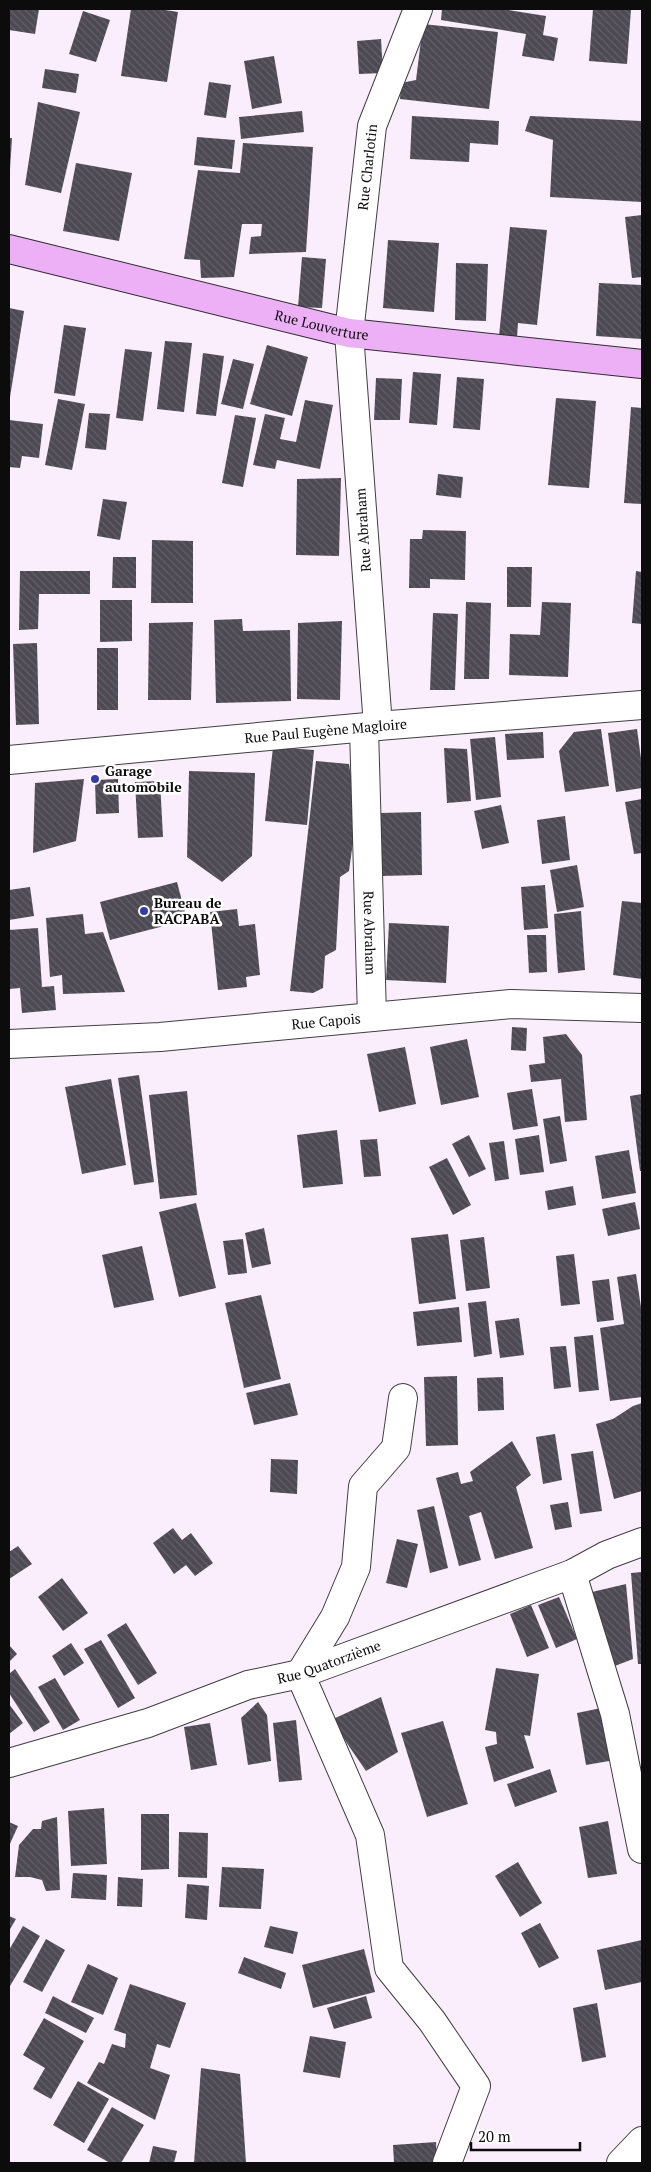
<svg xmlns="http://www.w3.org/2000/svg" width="651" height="2172" font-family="'PT Serif',serif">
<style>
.building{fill:url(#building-back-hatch)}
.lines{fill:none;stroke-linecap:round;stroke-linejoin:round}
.street-casing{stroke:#3f3f3f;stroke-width:30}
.secondary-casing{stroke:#2e2e2e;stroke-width:30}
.street{stroke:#fff;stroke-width:28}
.secondary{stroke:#edaff6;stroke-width:28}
.poi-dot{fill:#333bae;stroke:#fff;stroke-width:2}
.labels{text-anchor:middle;stroke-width:5;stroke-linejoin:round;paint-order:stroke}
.street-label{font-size:14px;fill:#0c0c0c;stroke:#fff}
.poi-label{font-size:14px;font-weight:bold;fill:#0c0c0c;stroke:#fff;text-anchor:start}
</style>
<defs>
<pattern id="building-back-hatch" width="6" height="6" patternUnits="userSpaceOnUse" patternTransform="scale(1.25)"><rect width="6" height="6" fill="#4e4a54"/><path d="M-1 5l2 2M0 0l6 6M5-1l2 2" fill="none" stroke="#636068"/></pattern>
</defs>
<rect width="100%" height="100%" fill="#faeefd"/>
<!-- building -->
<g class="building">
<path d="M9,9H39L35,34L9,30Z"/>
<path d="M131,9H159L178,12L167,82L121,76Z"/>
<path d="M442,9H502L546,16L543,35L558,38L554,61L522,56L526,34L441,20Z"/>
<path d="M593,9H631L627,64L589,61Z"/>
<path d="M83,11L110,20L96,62L69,54Z"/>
<path d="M423,24L498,32L489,109L400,99L401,83L416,80Z"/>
<path d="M381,39L383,73L359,74L357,41Z"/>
<path d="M274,56L282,103L252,109L244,61Z"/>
<path d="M45,69L79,74L76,93L42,88Z"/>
<path d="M209,82L231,85L226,118L204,115Z"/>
<path d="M38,102L80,112L61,193L25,185Z"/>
<path d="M302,111L304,132L241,139L239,117Z"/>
<path d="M412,116L499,121L498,145L470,143L469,162L410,159Z"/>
<path d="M530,116L642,121V202L550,197L553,140L525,131Z"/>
<path d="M197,137L235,140L232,169L194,165Z"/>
<path d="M9,138H12L10,169H9Z"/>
<path d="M243,143L313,147L306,252L249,254L251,237L261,236L262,224H242L234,277L201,278L200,260L184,259L198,170L240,173Z"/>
<path d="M76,163L132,173L119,241L63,231Z"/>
<path d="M642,215V277L632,278L625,217Z"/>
<path d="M510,227L547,230L537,325L518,323L517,337L499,336Z"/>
<path d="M388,240L439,243L434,312L383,308Z"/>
<path d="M302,257L326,259L322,308L298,307Z"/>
<path d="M456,263L488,264L486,321L455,320Z"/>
<path d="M599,283L642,285V339L596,336Z"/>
<path d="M9,308L24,311L10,397L9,396Z"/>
<path d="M64,325L86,328L75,396L54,393Z"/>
<path d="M165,341L192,343L184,412L157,409Z"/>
<path d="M267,345L308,357L292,416L250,404Z"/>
<path d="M125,349L152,352L143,421L116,418Z"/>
<path d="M203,353L224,356L216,416L196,414Z"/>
<path d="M233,359L254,364L243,409L221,404Z"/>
<path d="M413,372L441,374L437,425L409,423Z"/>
<path d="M457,377L484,379L480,430L453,428Z"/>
<path d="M376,378L402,379L400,420H374Z"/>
<path d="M556,398L596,401L589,488L548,485Z"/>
<path d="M58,399L85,404L72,470L45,465Z"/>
<path d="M305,400L333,405L320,469L277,460L275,469L253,465L265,414L285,418L280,439L296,442Z"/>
<path d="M631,407L642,408V504L624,503Z"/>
<path d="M89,413L110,414L106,450L85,448Z"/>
<path d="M235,415L256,418L243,487L222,483Z"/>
<path d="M9,420L43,424L39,458L22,456L20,468L9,467Z"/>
<path d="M438,474L463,477L461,498L436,495Z"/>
<path d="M341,478L339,556L296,555L297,479Z"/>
<path d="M103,499L127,502L120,540L97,536Z"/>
<path d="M423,530L466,531L465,580L430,579V588H409L410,539H422Z"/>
<path d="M152,540L193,541V603H151Z"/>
<path d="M113,557H136V588H112Z"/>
<path d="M507,567H532L531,607H507Z"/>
<path d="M20,571H90V594H39L38,629L19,630Z"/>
<path d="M636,571L642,572V624L632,623Z"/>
<path d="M100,600H132V641L100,642Z"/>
<path d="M466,602L491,603L489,679H464Z"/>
<path d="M542,602L571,603L568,677L509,675L510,634L540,635Z"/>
<path d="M433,613L458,614L455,690H430Z"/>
<path d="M242,619L243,631L290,630L291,701L216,703L214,620Z"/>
<path d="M342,621L340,700L297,699L298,623Z"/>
<path d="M193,622L191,700H148L149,623Z"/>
<path d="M37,643L39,724L16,725L13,644Z"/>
<rect x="97" y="648" width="21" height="62"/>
<path d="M601,729L609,786L565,792L559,751L574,732Z"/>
<path d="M637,729L642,766V788L616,792L608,733Z"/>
<path d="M543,732L544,758L507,760L505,734Z"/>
<path d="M495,737L501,797L476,800L470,739Z"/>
<path d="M273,747L314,750L307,825L265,821Z"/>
<path d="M444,748L467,749L471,801L447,803Z"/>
<path d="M316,761L349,764L354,794L356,820L349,871L340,877L336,950L325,956L323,988L313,993L290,991Z"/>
<path d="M189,771L255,773L252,856L222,882L187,857Z"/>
<path d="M84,779L76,841L33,853L35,783Z"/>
<path d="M118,779L119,813L96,814L95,780Z"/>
<path d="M160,781L163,837L138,838L135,782Z"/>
<path d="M642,799V853L634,854L625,802Z"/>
<path d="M501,805L509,843L482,849L474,811Z"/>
<path d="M421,812L422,875L381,876L379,813Z"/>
<path d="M565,816L570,860L542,864L537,820Z"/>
<path d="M577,865L584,907L557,912L550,870Z"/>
<path d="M177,882L187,920L110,940L100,902Z"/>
<path d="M545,885L548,928L524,930L521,887Z"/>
<path d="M30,887L34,916L9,920V890Z"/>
<path d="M622,901L642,903V979L613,975Z"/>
<path d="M237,909L239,926L255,924L260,975L246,977L247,987L218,990L210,912Z"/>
<path d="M581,911L585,970L558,973L554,914Z"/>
<path d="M83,914L85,934L103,932L125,992L63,994L62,975L50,977L46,918Z"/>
<path d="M389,923L449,926L446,983L386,980Z"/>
<path d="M38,928L42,987L54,986L56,1010L22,1013L20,988L9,989V930Z"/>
<path d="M527,935H546L547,972L529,973Z"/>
<path d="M512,1027L527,1028L526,1051L511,1050Z"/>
<path d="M566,1034L582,1055L587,1120L565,1122L561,1079L531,1082L529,1065L545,1063L543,1037Z"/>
<path d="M467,1039L479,1097L441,1105L430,1047Z"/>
<path d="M405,1047L416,1104L379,1112L367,1054Z"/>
<path d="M139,1075L154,1182L134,1185L118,1078Z"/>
<path d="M111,1079L126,1165L82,1174L65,1087Z"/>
<path d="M532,1089L538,1126L513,1130L507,1093Z"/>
<path d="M187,1091L197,1195L160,1199L149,1095Z"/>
<path d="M642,1094V1171H640L630,1096Z"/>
<path d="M560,1116L567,1161L550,1164L543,1119Z"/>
<path d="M337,1130L343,1184L303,1188L297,1135Z"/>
<path d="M469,1135L486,1169L469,1177L452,1144Z"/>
<path d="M539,1135L544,1172L520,1175L515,1139Z"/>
<path d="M377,1139L381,1176L364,1177L360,1140Z"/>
<path d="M504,1141L509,1179L495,1181L489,1143Z"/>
<path d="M629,1150L636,1193L602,1199L595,1156Z"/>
<path d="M447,1158L471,1205L453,1215L429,1167Z"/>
<path d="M573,1186L576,1205L548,1210L545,1191Z"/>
<path d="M635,1202L640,1229L608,1236L602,1209Z"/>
<path d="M196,1203L216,1288L179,1297L159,1212Z"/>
<path d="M264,1228L271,1264L252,1268L245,1233Z"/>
<path d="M448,1234L456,1299L419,1304L411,1238Z"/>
<path d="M484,1237L490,1288L466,1291L460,1240Z"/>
<path d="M243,1239L247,1273L228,1275L223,1241Z"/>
<path d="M142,1246L154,1300L114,1308L102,1255Z"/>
<path d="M574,1254L580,1304L561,1306L556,1256Z"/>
<path d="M636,1274L642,1314V1397L610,1401L600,1328L624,1324L617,1277Z"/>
<path d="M609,1279L614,1320L597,1322L592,1281Z"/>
<path d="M261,1295L281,1379L244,1388L225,1303Z"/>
<path d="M486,1301L492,1354L474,1357L468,1303Z"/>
<path d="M459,1307L462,1342L417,1346L413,1312Z"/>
<path d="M519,1318L524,1355L500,1358L495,1321Z"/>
<path d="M593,1335L599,1390L579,1392L574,1337Z"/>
<path d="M566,1346L571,1387L554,1389L550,1347Z"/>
<path d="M457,1376L458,1445L426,1446L424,1377Z"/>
<path d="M503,1377L504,1410L478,1411L477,1378Z"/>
<path d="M290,1383L298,1415L254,1425L246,1393Z"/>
<path d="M642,1403V1491L614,1499L596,1424L613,1419L633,1406Z"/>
<path d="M555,1434L562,1480L543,1484L536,1437Z"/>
<path d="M512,1441L531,1475L516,1487L533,1548L495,1559L481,1512L469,1516L481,1560L459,1566L436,1478L458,1472L461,1484L473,1481L470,1472Z"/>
<path d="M593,1451L602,1511L580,1514L571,1454Z"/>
<path d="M271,1459L298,1460L297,1494L270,1492Z"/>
<path d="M568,1502L572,1527L555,1530L550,1505Z"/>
<path d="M434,1506L448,1568L430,1573L417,1510Z"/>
<path d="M173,1528L182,1540L191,1533L213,1563L195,1576L186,1565L174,1574L153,1543Z"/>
<path d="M397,1539L418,1544L407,1588L386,1583Z"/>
<path d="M18,1546L32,1564L9,1579V1552Z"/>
<path d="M642,1572V1664H638L631,1573Z"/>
<path d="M62,1578L88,1613L63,1631L38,1597Z"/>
<path d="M626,1584L633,1659L607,1669L592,1592Z"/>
<path d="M559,1597L577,1639L556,1648L538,1605Z"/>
<path d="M531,1605L549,1648L527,1657L510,1614Z"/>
<path d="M126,1623L157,1673L138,1685L107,1635Z"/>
<path d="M101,1640L135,1698L118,1708L84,1649Z"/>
<path d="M71,1643L84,1663L64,1676L52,1656Z"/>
<path d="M9,1645L17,1654L9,1662Z"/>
<path d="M496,1668L539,1674L530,1736L524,1735L534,1768L494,1782L485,1747L497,1744L496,1732L485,1730Z"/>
<path d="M15,1669L50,1722L34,1732L9,1693V1674Z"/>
<path d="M55,1678L80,1720L63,1730L38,1687Z"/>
<path d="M381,1697L398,1752L366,1771L331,1720Z"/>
<path d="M258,1702L267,1715L271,1761L248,1765L241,1718Z"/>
<path d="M9,1704L23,1723L9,1734Z"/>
<path d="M606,1707L615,1760L586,1765L577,1713Z"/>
<path d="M296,1720L302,1780L279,1782L273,1723Z"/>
<path d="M443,1721L468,1804L427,1817L401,1733Z"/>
<path d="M210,1723L217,1765L191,1770L184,1727Z"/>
<path d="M550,1769L557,1792L515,1807L507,1784Z"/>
<path d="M104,1808L107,1864L71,1866L68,1811Z"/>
<path d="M141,1814H169V1869L141,1870Z"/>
<path d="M57,1817L60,1890L46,1891L42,1880L30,1877H15L19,1845L33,1829H41L42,1821Z"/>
<path d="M608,1821L617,1874L588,1878L579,1827Z"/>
<path d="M9,1822L18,1826L9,1846Z"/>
<path d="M179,1832L208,1833L207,1878L178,1877Z"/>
<path d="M518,1862L542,1903L520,1917L495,1876Z"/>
<path d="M222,1867L264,1869L261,1909L219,1907Z"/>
<path d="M73,1873L107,1875L106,1900L71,1898Z"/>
<path d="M118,1877L143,1879L142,1907L117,1906Z"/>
<path d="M187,1884L209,1886L207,1920L185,1918Z"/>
<path d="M9,1916L16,1919L9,1931Z"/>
<path d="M540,1923L559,1958L539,1968L521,1933Z"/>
<path d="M23,1926L40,1936L10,1986L9,1950Z"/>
<path d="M270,1926L298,1932L293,1954L264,1947Z"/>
<path d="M46,1939L65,1950L42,1992L23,1982Z"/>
<path d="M642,1940V1982L605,1990L597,1950Z"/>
<path d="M364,1949L375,1992L313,2008L302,1965Z"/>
<path d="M244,1957L286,1973L281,1989L238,1973Z"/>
<path d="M88,1964L118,1978L103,2015L71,2002Z"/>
<path d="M130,1984L186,2003L170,2048L157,2044L150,2068L170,2075L155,2120L87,2083L99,2062L104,2064L112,2044L125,2048L126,2034L114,2030Z"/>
<path d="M53,1996L94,2018L86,2033L45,2013Z"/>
<path d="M366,1996L372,2018L334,2029L327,2008Z"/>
<path d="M597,2003L606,2057L582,2062L573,2008Z"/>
<path d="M44,2018L84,2041L51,2099L33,2089L45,2068L23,2055Z"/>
<path d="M310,2036L346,2042L340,2078L303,2072Z"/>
<path d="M201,2068L240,2074L246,2163H194Z"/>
<path d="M78,2081L109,2099L84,2143L53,2125Z"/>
<path d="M112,2107L144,2125L121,2163H110L87,2150Z"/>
<path d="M436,2142L437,2163H394L393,2145Z"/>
<path d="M153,2146L177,2151L174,2163H149Z"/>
</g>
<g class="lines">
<!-- street casing -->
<g class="street-casing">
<g id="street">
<path id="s1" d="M378,726L349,333L372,126L418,9"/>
<path id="s2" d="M364,728L372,1017"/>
<path id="s3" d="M9,760L378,726L642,705"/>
<path id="s4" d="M9,1044L160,1037L511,1004L642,1008"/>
<path d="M403,1398L396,1448L363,1486L356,1567L335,1617L300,1674L370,1835L389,1968L432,2021L476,2086L447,2163"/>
<path d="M572,1574L615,1714L642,1849"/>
<path id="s5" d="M9,1763L148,1723L248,1685L300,1674L572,1574L607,1555L642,1542"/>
<path d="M621,2163L642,2141"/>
</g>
</g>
<!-- secondary casing -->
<g class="secondary-casing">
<g id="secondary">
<path id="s6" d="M9,249L349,333L642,364"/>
</g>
</g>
<!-- street -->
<use href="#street" class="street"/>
<!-- secondary -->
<use href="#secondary" class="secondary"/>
</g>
<!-- markers -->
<g class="poi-dot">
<circle cx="95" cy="779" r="5"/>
<circle cx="144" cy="911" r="5"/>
</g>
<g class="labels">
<!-- street labels -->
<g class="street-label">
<text dy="5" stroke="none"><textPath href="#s1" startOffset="561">Rue Charlotin</textPath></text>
<text dy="5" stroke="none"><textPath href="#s6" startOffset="322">Rue Louverture</textPath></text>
<text transform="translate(363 530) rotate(-94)" y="5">Rue Abraham</text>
<text dy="5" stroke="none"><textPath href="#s3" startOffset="318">Rue Paul Eugène Magloire</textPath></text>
<text dy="5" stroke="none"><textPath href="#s2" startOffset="205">Rue Abraham</textPath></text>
<text dy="5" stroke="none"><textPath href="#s4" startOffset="318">Rue Capois</textPath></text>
<text dy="5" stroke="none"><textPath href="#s5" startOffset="336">Rue Quatorzième</textPath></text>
</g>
<!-- poi labels -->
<g class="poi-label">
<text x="105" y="776">Garage<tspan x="105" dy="16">automobile</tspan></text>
<text x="154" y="908">Bureau de<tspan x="154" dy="16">RACPABA</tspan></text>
</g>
</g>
<!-- border -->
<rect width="651" height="2172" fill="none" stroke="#0c0c0c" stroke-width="20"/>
<!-- scale -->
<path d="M471 2142v8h109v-8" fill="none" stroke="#0c0c0c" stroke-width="2.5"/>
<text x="478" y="2142" font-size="15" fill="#0c0c0c" stroke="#ffffff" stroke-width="4" paint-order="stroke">20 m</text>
</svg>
